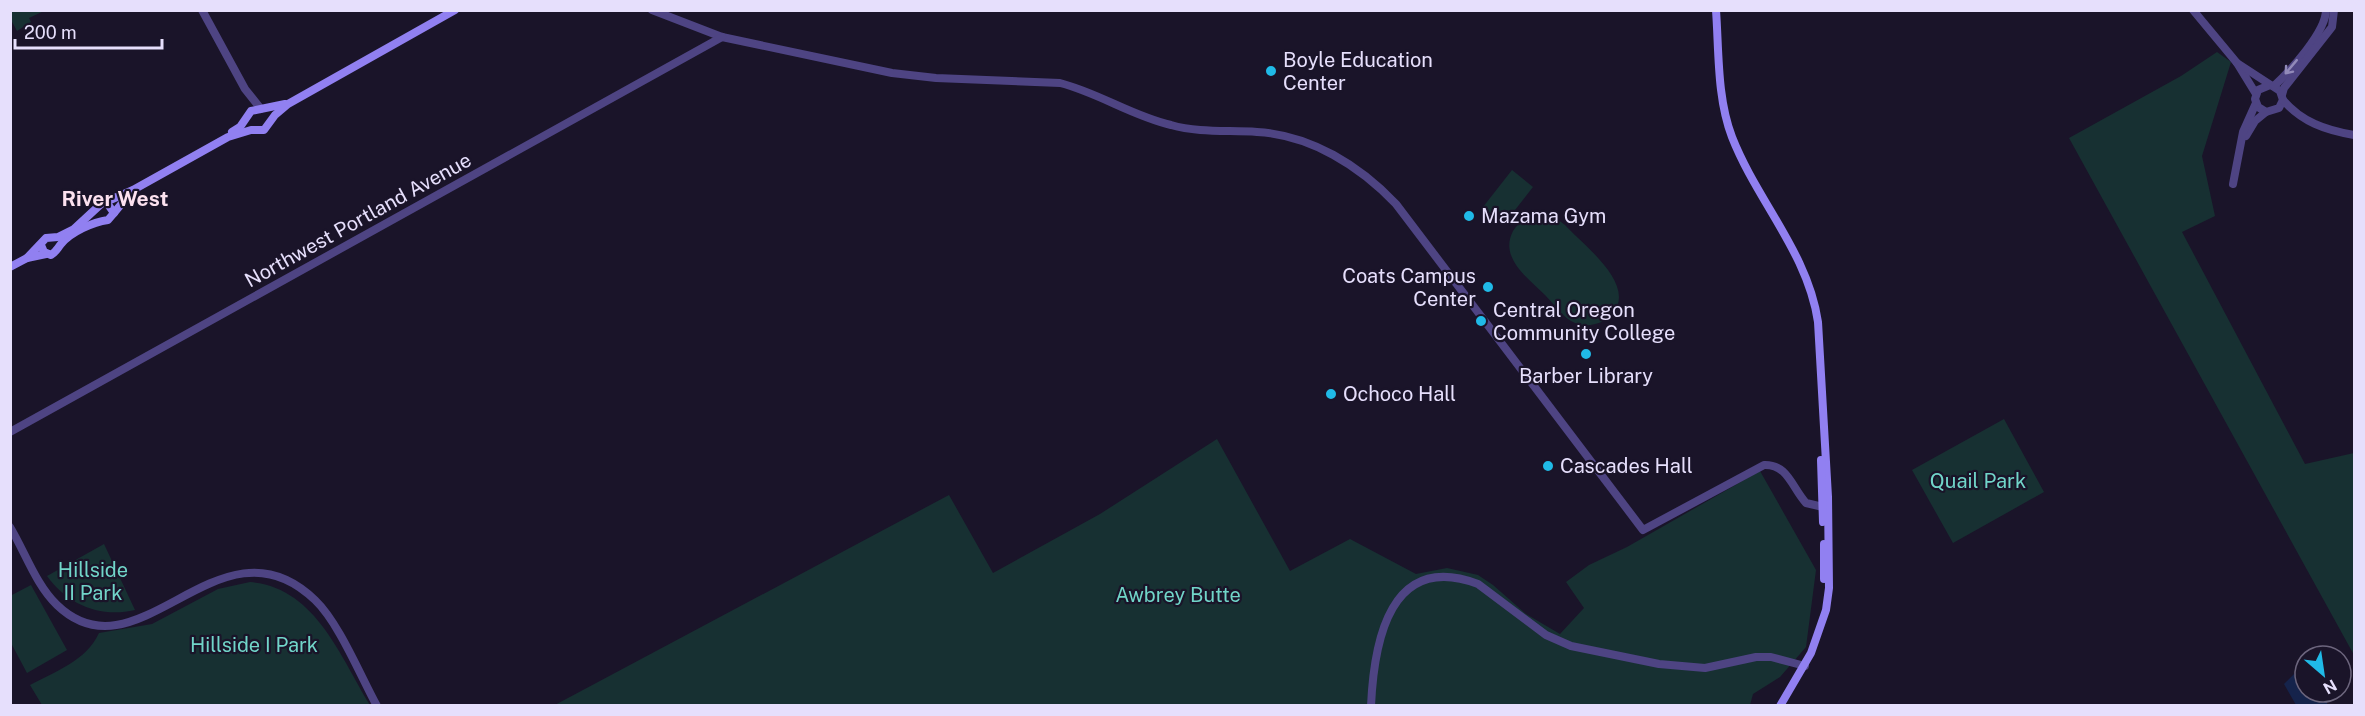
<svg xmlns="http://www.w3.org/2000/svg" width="2365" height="716" font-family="'Public Sans',sans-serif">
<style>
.green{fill:#173032}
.water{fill:#15234b}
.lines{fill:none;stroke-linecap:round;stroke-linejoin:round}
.tertiary{stroke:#4e4483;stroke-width:8}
.secondary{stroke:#9180f1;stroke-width:8}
.oneway{stroke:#928ab9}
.poi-dot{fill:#20bae7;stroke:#1a1429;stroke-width:2}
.labels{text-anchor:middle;stroke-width:4.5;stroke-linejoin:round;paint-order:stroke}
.poi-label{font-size:20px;fill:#e6dffc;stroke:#1a1429;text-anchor:start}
.street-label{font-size:20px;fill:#e6dffc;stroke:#1a1429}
.park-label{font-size:20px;fill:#71d5c9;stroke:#1a1429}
.neighbourhood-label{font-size:21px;font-weight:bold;fill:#fce1ef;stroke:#1a1429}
</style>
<rect width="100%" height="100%" fill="#1a1429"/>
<!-- green -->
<g class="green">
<path d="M10,11H44L29,18L31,22L17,31L11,20Z"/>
<path d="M2217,52L2231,62L2202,156L2215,216L2182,232L2305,464L2354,453V655L2069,138L2181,76Z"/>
<path d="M1512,170L1533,187L1504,224L1483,207Z"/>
<path d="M1540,214L1557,219L1565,225C1582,244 1637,284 1613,313C1604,325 1584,329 1571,321C1561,315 1553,303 1545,295C1528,278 1499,258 1513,231C1519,221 1529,216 1540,214Z"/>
<path d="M2004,419L2044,492L1953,543L1912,470Z"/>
<path d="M1217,439L1290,571L1350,539L1416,574L1447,568L1478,575L1493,585L1526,614L1560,634L1584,608L1566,582L1589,565L1627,547L1760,471L1816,570L1806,647L1780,677L1753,694L1750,705L553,706L949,495L993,573L1100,514Z"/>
<path d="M104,544L135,610C100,618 68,605 47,576Z"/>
<path d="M250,582C315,587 340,656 370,705H42L30,685C56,671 86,661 99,633L152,624L218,589Z"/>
<path d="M31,585L67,650L27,673L11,643L10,596Z"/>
</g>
<!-- water -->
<path class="water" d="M2298,670H2305V692H2316L2319,697L2327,700V704L2296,705L2284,684Z"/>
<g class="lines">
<!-- tertiary -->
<g class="tertiary">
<path d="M202,10L245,89L261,109"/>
<path d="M652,10L722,37L892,73L936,78L1060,83C1099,93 1132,116 1171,125C1199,133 1228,130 1257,132C1311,135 1360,166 1396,204L1643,530L1764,465C1788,464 1792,488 1806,503L1827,508"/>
<path d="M2193,10L2237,63L2256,94"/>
<path d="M2237,63L2280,91L2283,100L2279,108L2266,112L2258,107L2255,99L2258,90L2270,85"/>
<path d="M2274,86C2290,71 2326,32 2326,10"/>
<path d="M2282,95L2284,88L2332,27L2334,10"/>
<path d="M2283,100C2302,122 2325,130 2354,135"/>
<path d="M2246,136L2255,121L2266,112"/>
<path d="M2233,184L2243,132L2256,103"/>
<path d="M10,432L722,37"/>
<path d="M10,527C25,552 36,585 57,605C139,684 220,508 315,600C339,623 360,675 377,706"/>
<path d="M1371,706C1374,641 1390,551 1478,584L1546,635L1571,646L1659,664L1705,668L1756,657H1771L1805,666"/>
</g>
<!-- secondary -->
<g class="secondary">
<path d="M1716,10C1719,52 1717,98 1732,137C1757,201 1808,253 1818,322L1828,497L1829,588L1826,610L1811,653L1780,706"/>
<path d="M232,132L240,127L251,111L285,104"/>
<path d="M114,213L132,191"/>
<path d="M41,245L44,252L51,255C57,251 57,249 61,244C71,232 93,222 108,220L114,213L107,203"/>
<path d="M27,258L46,238L58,237L74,229L101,204L133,190L228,137L251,130H264L275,115L288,104L455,10"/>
<path d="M10,267L27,258L46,254"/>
<path d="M1821,460L1823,522"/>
<path d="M1824,544V579"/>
</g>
</g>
<!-- one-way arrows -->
<defs><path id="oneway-shaft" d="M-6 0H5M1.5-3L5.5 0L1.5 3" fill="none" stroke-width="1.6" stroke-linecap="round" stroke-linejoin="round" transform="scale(1.5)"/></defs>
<use class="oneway" href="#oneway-shaft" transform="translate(2291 67) rotate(130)"/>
<!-- markers -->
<g class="poi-dot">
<circle cx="1271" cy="71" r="6"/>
<circle cx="1469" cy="216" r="6"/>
<circle cx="1488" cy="287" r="6"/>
<circle cx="1481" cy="321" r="6"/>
<circle cx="1586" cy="354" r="6"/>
<circle cx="1331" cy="394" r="6"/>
<circle cx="1548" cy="466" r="6"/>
</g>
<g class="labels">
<!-- poi labels -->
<g class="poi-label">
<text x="1283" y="67">Boyle Education<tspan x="1283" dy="23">Center</tspan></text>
<text x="1481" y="223">Mazama Gym</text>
<text x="1476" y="283" text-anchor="end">Coats Campus<tspan x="1476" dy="23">Center</tspan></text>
<text x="1493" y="317">Central Oregon<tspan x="1493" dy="23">Community College</tspan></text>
<text x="1586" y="383" text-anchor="middle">Barber Library</text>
<text x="1343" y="401">Ochoco Hall</text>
<text x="1560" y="473">Cascades Hall</text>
</g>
<!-- street labels -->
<g class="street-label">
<text transform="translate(358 220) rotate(-29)" y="7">Northwest Portland Avenue</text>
</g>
<!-- park labels -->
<g class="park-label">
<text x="1978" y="488">Quail Park</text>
<text x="93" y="577">Hillside<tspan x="93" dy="23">II Park</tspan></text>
<text x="1178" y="602">Awbrey Butte</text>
<text x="254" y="652">Hillside I Park</text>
</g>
<!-- neighbourhood labels -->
<g class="neighbourhood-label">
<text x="115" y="206">River West</text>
</g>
</g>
<!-- border -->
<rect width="2365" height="716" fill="none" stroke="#e6dffc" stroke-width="24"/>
<!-- north arrow -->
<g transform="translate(2323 674) rotate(151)"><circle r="28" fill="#1a1429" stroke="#6c657d" stroke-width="1.5"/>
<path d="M0-4.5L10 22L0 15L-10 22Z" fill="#20bae7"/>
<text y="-9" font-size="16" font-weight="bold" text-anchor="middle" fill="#e6dffc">N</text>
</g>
<!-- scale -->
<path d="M15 39v9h147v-9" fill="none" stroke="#e6dffc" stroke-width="3"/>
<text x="24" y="39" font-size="18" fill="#e6dffc" stroke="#1a1429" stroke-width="4.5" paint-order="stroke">200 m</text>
</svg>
